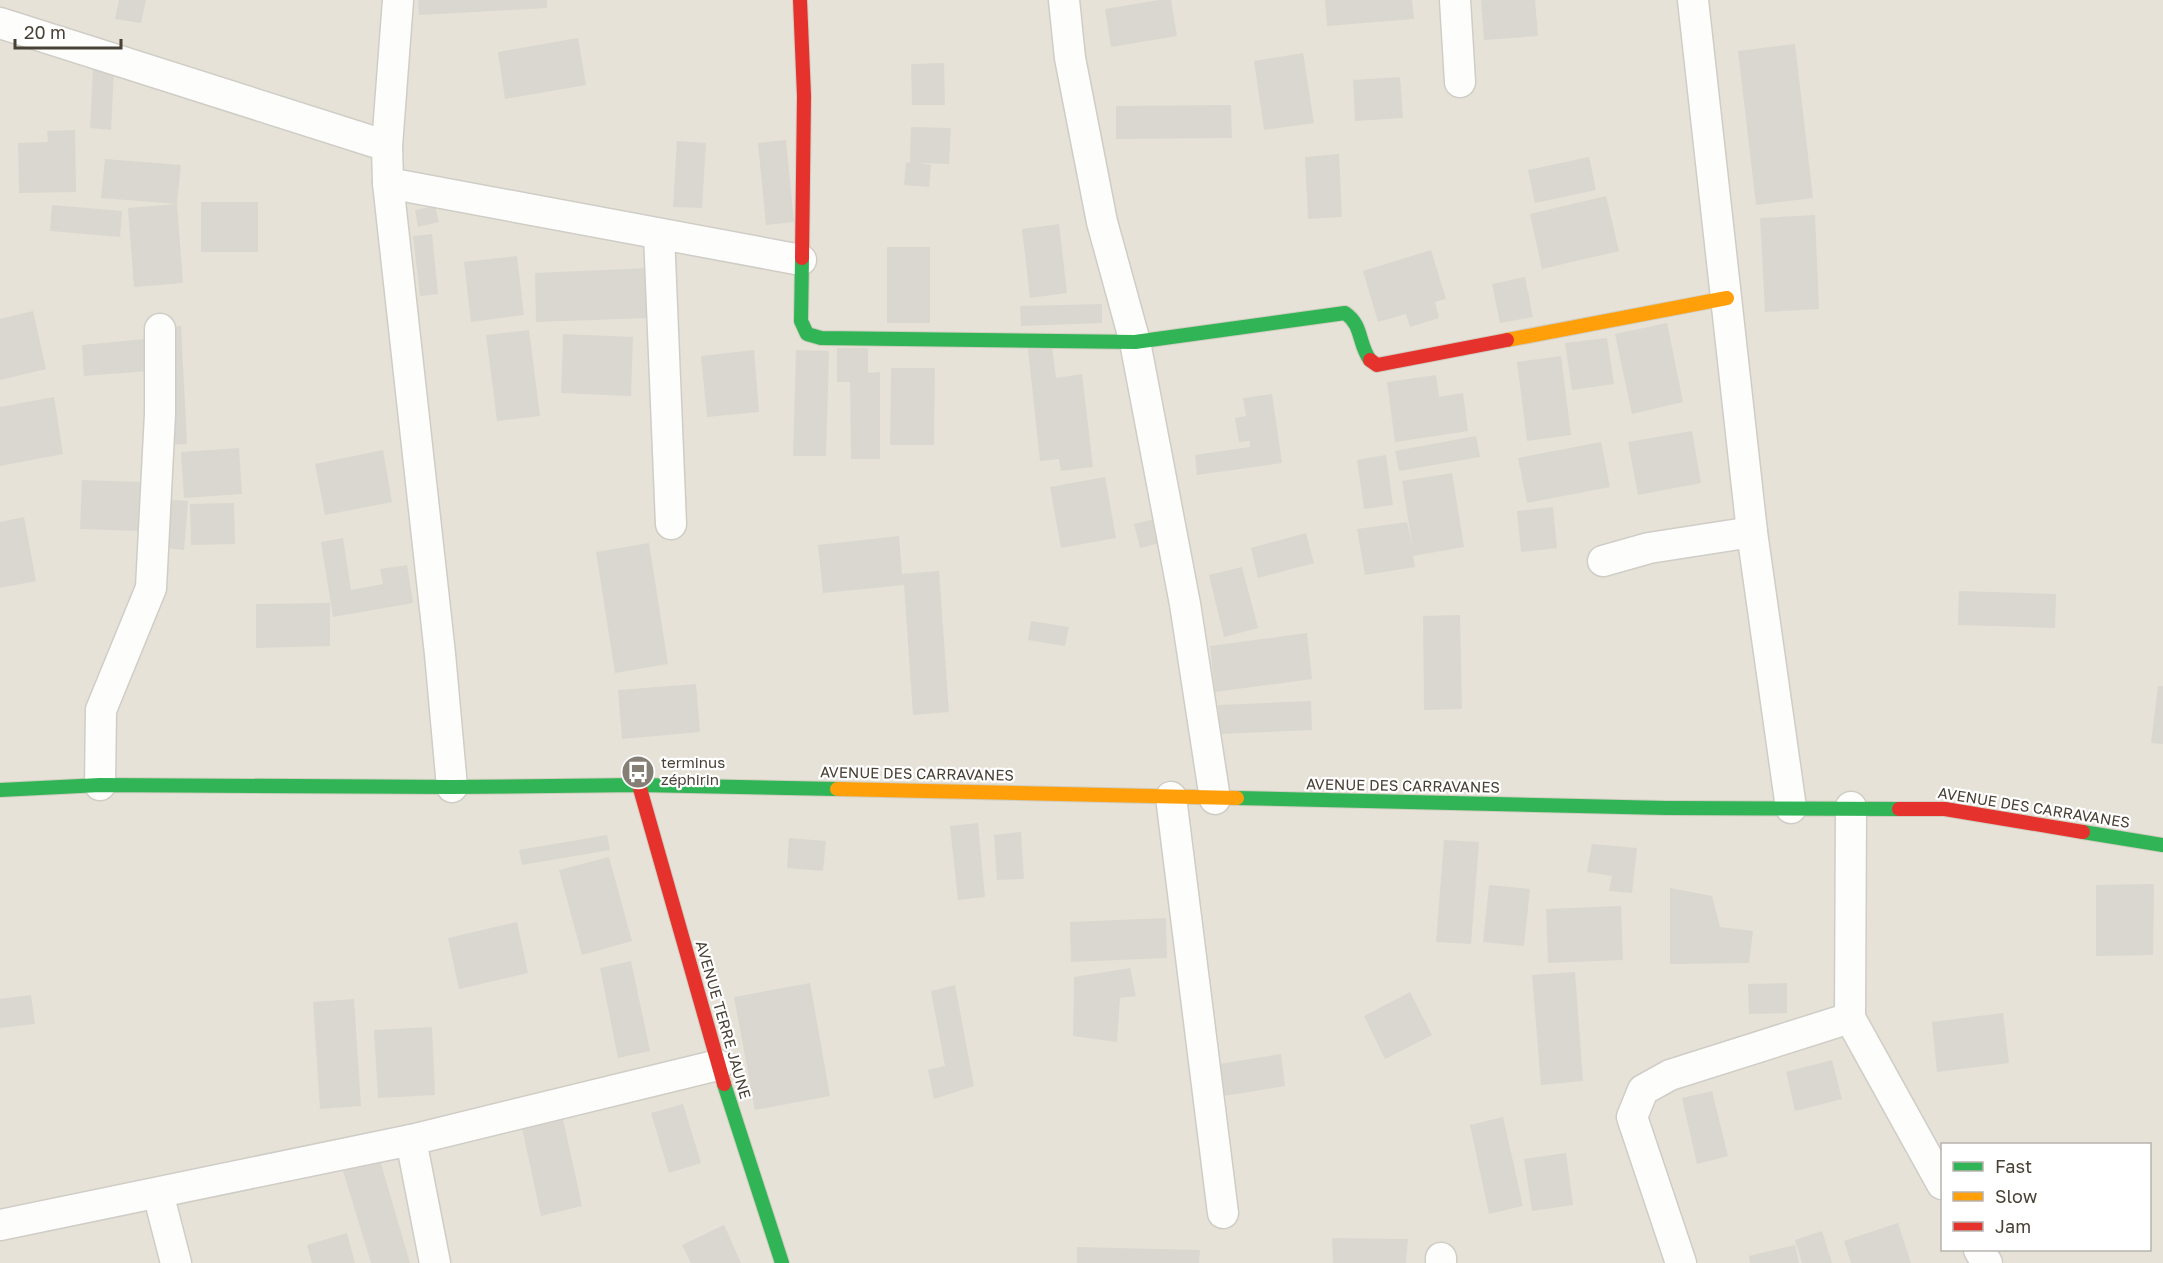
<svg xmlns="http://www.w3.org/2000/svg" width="2163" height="1263" font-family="'Golos Text',sans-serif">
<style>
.residential{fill:#e6e2d7;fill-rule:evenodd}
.building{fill:#dad7d0}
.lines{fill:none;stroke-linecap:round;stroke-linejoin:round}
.street-casing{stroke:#d0cdc7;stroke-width:33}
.fast-casing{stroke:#d1cdc0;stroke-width:16}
.slow-casing{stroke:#d1cdc0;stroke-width:16}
.jam-casing{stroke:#d1cdc0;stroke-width:16}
.street{stroke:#fdfdfc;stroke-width:30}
.fast{stroke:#30b455;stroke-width:14}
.slow{stroke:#ff9f0a;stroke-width:14}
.jam{stroke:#e5322d;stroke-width:14}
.labels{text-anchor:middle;stroke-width:4.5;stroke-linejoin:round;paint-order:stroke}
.poi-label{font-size:15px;fill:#484135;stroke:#fff;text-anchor:start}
.street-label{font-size:15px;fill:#484135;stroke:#fff}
</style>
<rect width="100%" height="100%" fill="#f2f0ea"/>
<!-- residential -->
<path class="residential" d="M0,0H2163V1263H0ZM1942,1144H2150V1250H1942Z"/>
<!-- building -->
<g class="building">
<path d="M119,0H146L141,23L115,19Z"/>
<path d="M418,0H547V8L419,15Z"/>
<path d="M1159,0H1171L1177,36L1111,47L1105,9Z"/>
<path d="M1325,0H1412L1414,19L1327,26Z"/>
<path d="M1481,0H1535L1538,36L1484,40Z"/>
<path d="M578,38L586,85L505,99L498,52Z"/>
<path d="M1795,44L1813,198L1756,205L1738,51Z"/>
<path d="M1303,53L1314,123L1264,130L1254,61Z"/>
<path d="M944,63L945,105H912L911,64Z"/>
<path d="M93,70L114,71L111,130L90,128Z"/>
<path d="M1400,77L1403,118L1355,121L1353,80Z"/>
<path d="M1231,105L1232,138L1116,139V106Z"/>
<path d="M911,127L951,128L949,164L919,163L931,165L929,187L904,185L906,162L910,163Z"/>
<path d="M75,130L76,192L19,193L18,143L48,142L47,131Z"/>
<path d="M786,140L794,222L766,225L758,143Z"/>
<path d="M677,141L706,143L702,208L673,207Z"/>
<path d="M1339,154L1342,217L1308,219L1305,157Z"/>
<path d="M1589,157L1596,190L1535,203L1528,170Z"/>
<path d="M105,159L181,165L177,204L101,198Z"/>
<path d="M1606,196L1619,251L1542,269L1530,214Z"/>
<rect x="201" y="202" width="57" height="50"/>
<path d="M177,204L183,283L134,287L128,208Z"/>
<path d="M52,205L122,211L120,237L50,231Z"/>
<path d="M435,206L439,222L418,227L415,210Z"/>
<path d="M1815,215L1819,309L1765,312L1760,218Z"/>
<path d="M1059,224L1067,293L1030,298L1022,229Z"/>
<path d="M432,234L438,294L420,296L413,236Z"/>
<rect x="887" y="247" width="43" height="76"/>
<path d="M1431,250L1446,299L1435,302L1439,318L1410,327L1406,314L1378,322L1363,271Z"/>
<path d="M517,256L524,315L471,322L464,262Z"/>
<path d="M648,268L650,318L536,322L535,273Z"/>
<path d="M1525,277L1533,317L1500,323L1492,284Z"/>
<path d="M1102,304V323L1021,326L1020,306Z"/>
<path d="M33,311L46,369L0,380V319Z"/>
<path d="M1667,323L1683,402L1632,414L1615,334Z"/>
<path d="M181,326L187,444L168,445L162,327Z"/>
<path d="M529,330L540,416L497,421L486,335Z"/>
<path d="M563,334L633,337L631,396L561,393Z"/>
<path d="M1607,338L1614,384L1572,390L1565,343Z"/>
<path d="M145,339L148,371L84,376L82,345Z"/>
<path d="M1052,346L1056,378L1082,374L1093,467L1061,471L1059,459L1040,461L1028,349Z"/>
<path d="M837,348H868V373L880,372V459H851L850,382H837Z"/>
<path d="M754,350L759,412L707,417L701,356Z"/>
<path d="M796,350L829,351L826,456H793Z"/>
<path d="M1561,356L1571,435L1527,441L1517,362Z"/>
<path d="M891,368H935L934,445H890Z"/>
<path d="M1436,375L1439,397L1463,393L1468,431L1395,442L1387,382Z"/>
<path d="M1272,394L1282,463L1197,475L1195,455L1250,447V441L1239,442L1235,418L1246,416L1243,398Z"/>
<path d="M54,397L63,454L0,466V407Z"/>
<path d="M1692,431L1701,483L1638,495L1628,442Z"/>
<path d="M1476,436L1480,457L1399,471L1395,451Z"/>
<path d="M1601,442L1610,487L1527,503L1518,458Z"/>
<path d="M239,448L242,494L184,498L181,452Z"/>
<path d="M383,450L392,502L325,515L315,464Z"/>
<path d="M1386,455L1393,505L1364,509L1357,460Z"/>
<path d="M1452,473L1464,547L1413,556L1415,567L1365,575L1357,529L1407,522L1413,549L1402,481Z"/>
<path d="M1105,477L1116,538L1061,548L1050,487Z"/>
<path d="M82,480L140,482L138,531L80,529Z"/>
<path d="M164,499L188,501L184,550L159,547Z"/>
<path d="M234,503L235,544L191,545L190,504Z"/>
<path d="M1553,507L1557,548L1521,552L1517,511Z"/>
<path d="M24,517L36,581L0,588V522Z"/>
<path d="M1158,518L1164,542L1140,548L1134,524Z"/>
<path d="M1306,533L1314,563L1258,578L1251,548Z"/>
<path d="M899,536L902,574L939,571L949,712L913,715L904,585L823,593L818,545Z"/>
<path d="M343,538L351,590L383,584L380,569L407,565L413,603L333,617L321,542Z"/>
<path d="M649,543L668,664L615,673L596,552Z"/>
<path d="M1242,567L1258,628L1224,637L1209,575Z"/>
<path d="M1959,591L2056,594L2055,628L1958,625Z"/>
<path d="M330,603V646L256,648V604Z"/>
<path d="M1460,615L1462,709L1424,710L1423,616Z"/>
<path d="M1031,621L1069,627L1065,646L1028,640Z"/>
<path d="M1307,633L1312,679L1215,692L1210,646Z"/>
<path d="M696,684L700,732L622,739L618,690Z"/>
<path d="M2158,686H2163V744L2151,743Z"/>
<path d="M1311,701L1312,730L1219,734L1218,705Z"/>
<path d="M978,823L985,897L958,900L950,826Z"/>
<path d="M1021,832L1024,879L997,880L994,835Z"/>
<path d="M607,835L610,850L522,865L519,850Z"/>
<path d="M789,838L826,841L823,871L787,868Z"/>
<path d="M1444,840L1479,842L1471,944L1436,942Z"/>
<path d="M1592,844L1637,848L1632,893L1609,891L1612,876L1587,872Z"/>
<path d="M609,857L632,941L582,955L559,870Z"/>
<path d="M2154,884L2153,955L2096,956V885Z"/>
<path d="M1489,885L1530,889L1524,946L1483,942Z"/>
<path d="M1670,888L1712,896L1720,927L1753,931L1749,963L1670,964Z"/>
<path d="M1621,906L1623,960L1548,963L1546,909Z"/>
<path d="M1166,918L1167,958L1071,962L1070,922Z"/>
<path d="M517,922L528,973L459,989L448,938Z"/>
<path d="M631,961L650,1051L618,1058L600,968Z"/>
<path d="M1130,968L1136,996L1120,998L1117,1042L1073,1036L1074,977Z"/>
<path d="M1575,972L1583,1081L1541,1085L1532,975Z"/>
<path d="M810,983L830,1096L755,1110L734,997Z"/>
<path d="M1787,983V1013L1749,1014L1748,984Z"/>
<path d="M955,985L974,1086L934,1099L928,1070L945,1066L931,991Z"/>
<path d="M1410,992L1432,1035L1385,1059L1364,1016Z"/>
<path d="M31,995L35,1024L0,1028V999Z"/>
<path d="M354,999L361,1106L320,1109L313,1002Z"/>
<path d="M2003,1013L2009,1063L1937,1072L1932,1022Z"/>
<path d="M432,1027L435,1095L378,1098L374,1030Z"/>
<path d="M1281,1054L1285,1086L1224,1096L1219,1064Z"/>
<path d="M1832,1060L1842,1099L1795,1111L1786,1072Z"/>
<path d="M1712,1091L1728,1156L1697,1164L1682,1098Z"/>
<path d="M683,1104L701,1163L669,1173L651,1113Z"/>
<path d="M1503,1117L1523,1206L1489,1214L1470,1125Z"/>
<path d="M563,1119L582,1206L541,1216L522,1128Z"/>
<path d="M377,1150L410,1263H371L340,1161Z"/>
<path d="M1566,1153L1573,1205L1532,1211L1524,1159Z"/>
<path d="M1898,1223L1911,1263H1851L1844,1241Z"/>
<path d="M724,1225L741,1263H691L682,1245Z"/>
<path d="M1822,1231L1832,1263H1802L1795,1240Z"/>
<path d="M347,1233L355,1263H312L307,1245Z"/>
<path d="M1332,1238L1408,1239L1406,1263H1333Z"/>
<path d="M1795,1245L1799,1263H1750L1749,1256Z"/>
<path d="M1077,1247L1200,1250L1199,1263H1077Z"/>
</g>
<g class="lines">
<!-- street casing -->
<g class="street-casing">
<g id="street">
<path d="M1064,0L1070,58L1102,222L1135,342L1185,604L1215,799"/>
<path d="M1455,0L1460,82"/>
<path d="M1693,0L1752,532L1791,808"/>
<path d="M0,23L387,146L388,183L440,654L452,787"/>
<path d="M387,146L398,0"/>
<path d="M388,183L801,260"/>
<path d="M659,234L671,524"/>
<path d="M1603,561L1649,548L1752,532"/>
<path d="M100,785L101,710L151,588L160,414V329"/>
<path d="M1171,797L1223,1213"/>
<path d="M1851,807L1850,1018L1942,1184"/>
<path d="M411,1140L435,1263"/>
<path d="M158,1193L176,1263"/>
<path d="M0,1225L411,1140L718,1065"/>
<path d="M1979,1250L1987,1263"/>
<path d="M1441,1258V1263"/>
<path d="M1681,1263L1632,1117L1643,1090L1670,1075L1850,1018"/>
</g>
</g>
<!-- fast casing -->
<g class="fast-casing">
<g id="fast">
<path d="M802,258L801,321L807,334L821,338L1135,342L1345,313C1363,325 1358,344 1370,360"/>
<path d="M0,790L100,785L452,787L639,785L837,789"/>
<path d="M1237,798L1666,808L1899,809"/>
<path d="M2083,832L2163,845"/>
<path d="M724,1084L782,1263"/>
</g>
</g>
<!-- slow casing -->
<g class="slow-casing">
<g id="slow">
<path d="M1507,340L1727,298"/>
<path d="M837,789L1237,798"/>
</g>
</g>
<!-- jam casing -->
<g class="jam-casing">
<g id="jam">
<path d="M800,0L804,96L802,258"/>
<path d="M1370,360L1377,365L1507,340"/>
<path d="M639,785L724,1084"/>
<path d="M1899,809H1945L2083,832"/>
</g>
</g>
<!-- street -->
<use href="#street" class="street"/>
<!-- fast -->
<use href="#fast" class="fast"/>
<!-- slow -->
<use href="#slow" class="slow"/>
<!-- jam -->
<use href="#jam" class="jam"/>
</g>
<!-- icons -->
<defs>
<g id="bus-disc" transform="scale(1.725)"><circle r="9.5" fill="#847e74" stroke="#fff"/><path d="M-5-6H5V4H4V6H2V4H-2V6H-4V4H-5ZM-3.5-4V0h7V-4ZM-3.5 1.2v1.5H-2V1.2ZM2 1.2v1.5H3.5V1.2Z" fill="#fff"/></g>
</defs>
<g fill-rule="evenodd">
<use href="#bus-disc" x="638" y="772"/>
</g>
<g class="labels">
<!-- poi labels -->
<g class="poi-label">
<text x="661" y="768">terminus<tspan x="661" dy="17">zéphirin</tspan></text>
</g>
<!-- street labels -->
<g class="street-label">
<text transform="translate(917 774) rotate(1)" y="5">AVENUE DES CARRAVANES</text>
<text transform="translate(1403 786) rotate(1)" y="5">AVENUE DES CARRAVANES</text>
<text transform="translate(2034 808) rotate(9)" y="5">AVENUE DES CARRAVANES</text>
<text transform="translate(723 1020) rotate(74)" y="5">AVENUE TERRE JAUNE</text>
</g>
</g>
<!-- legend -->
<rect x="1941" y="1143" width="210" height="108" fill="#ffffff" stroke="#b6b3ae" stroke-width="1.5"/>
<rect x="1953" y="1162" width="30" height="9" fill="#30b455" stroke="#b6b3ae" stroke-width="1.5"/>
<text x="1995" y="1173" font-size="18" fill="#484135">Fast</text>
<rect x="1953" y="1192" width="30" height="9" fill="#ff9f0a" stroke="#b6b3ae" stroke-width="1.5"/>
<text x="1995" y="1203" font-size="18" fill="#484135">Slow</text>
<rect x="1953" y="1222" width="30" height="9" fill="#e5322d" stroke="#b6b3ae" stroke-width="1.5"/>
<text x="1995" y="1233" font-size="18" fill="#484135">Jam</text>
<!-- scale -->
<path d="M15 39v9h106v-9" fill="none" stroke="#484135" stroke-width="3"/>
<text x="24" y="39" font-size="18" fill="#484135" stroke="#ffffff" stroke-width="4.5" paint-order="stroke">20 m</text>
</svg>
